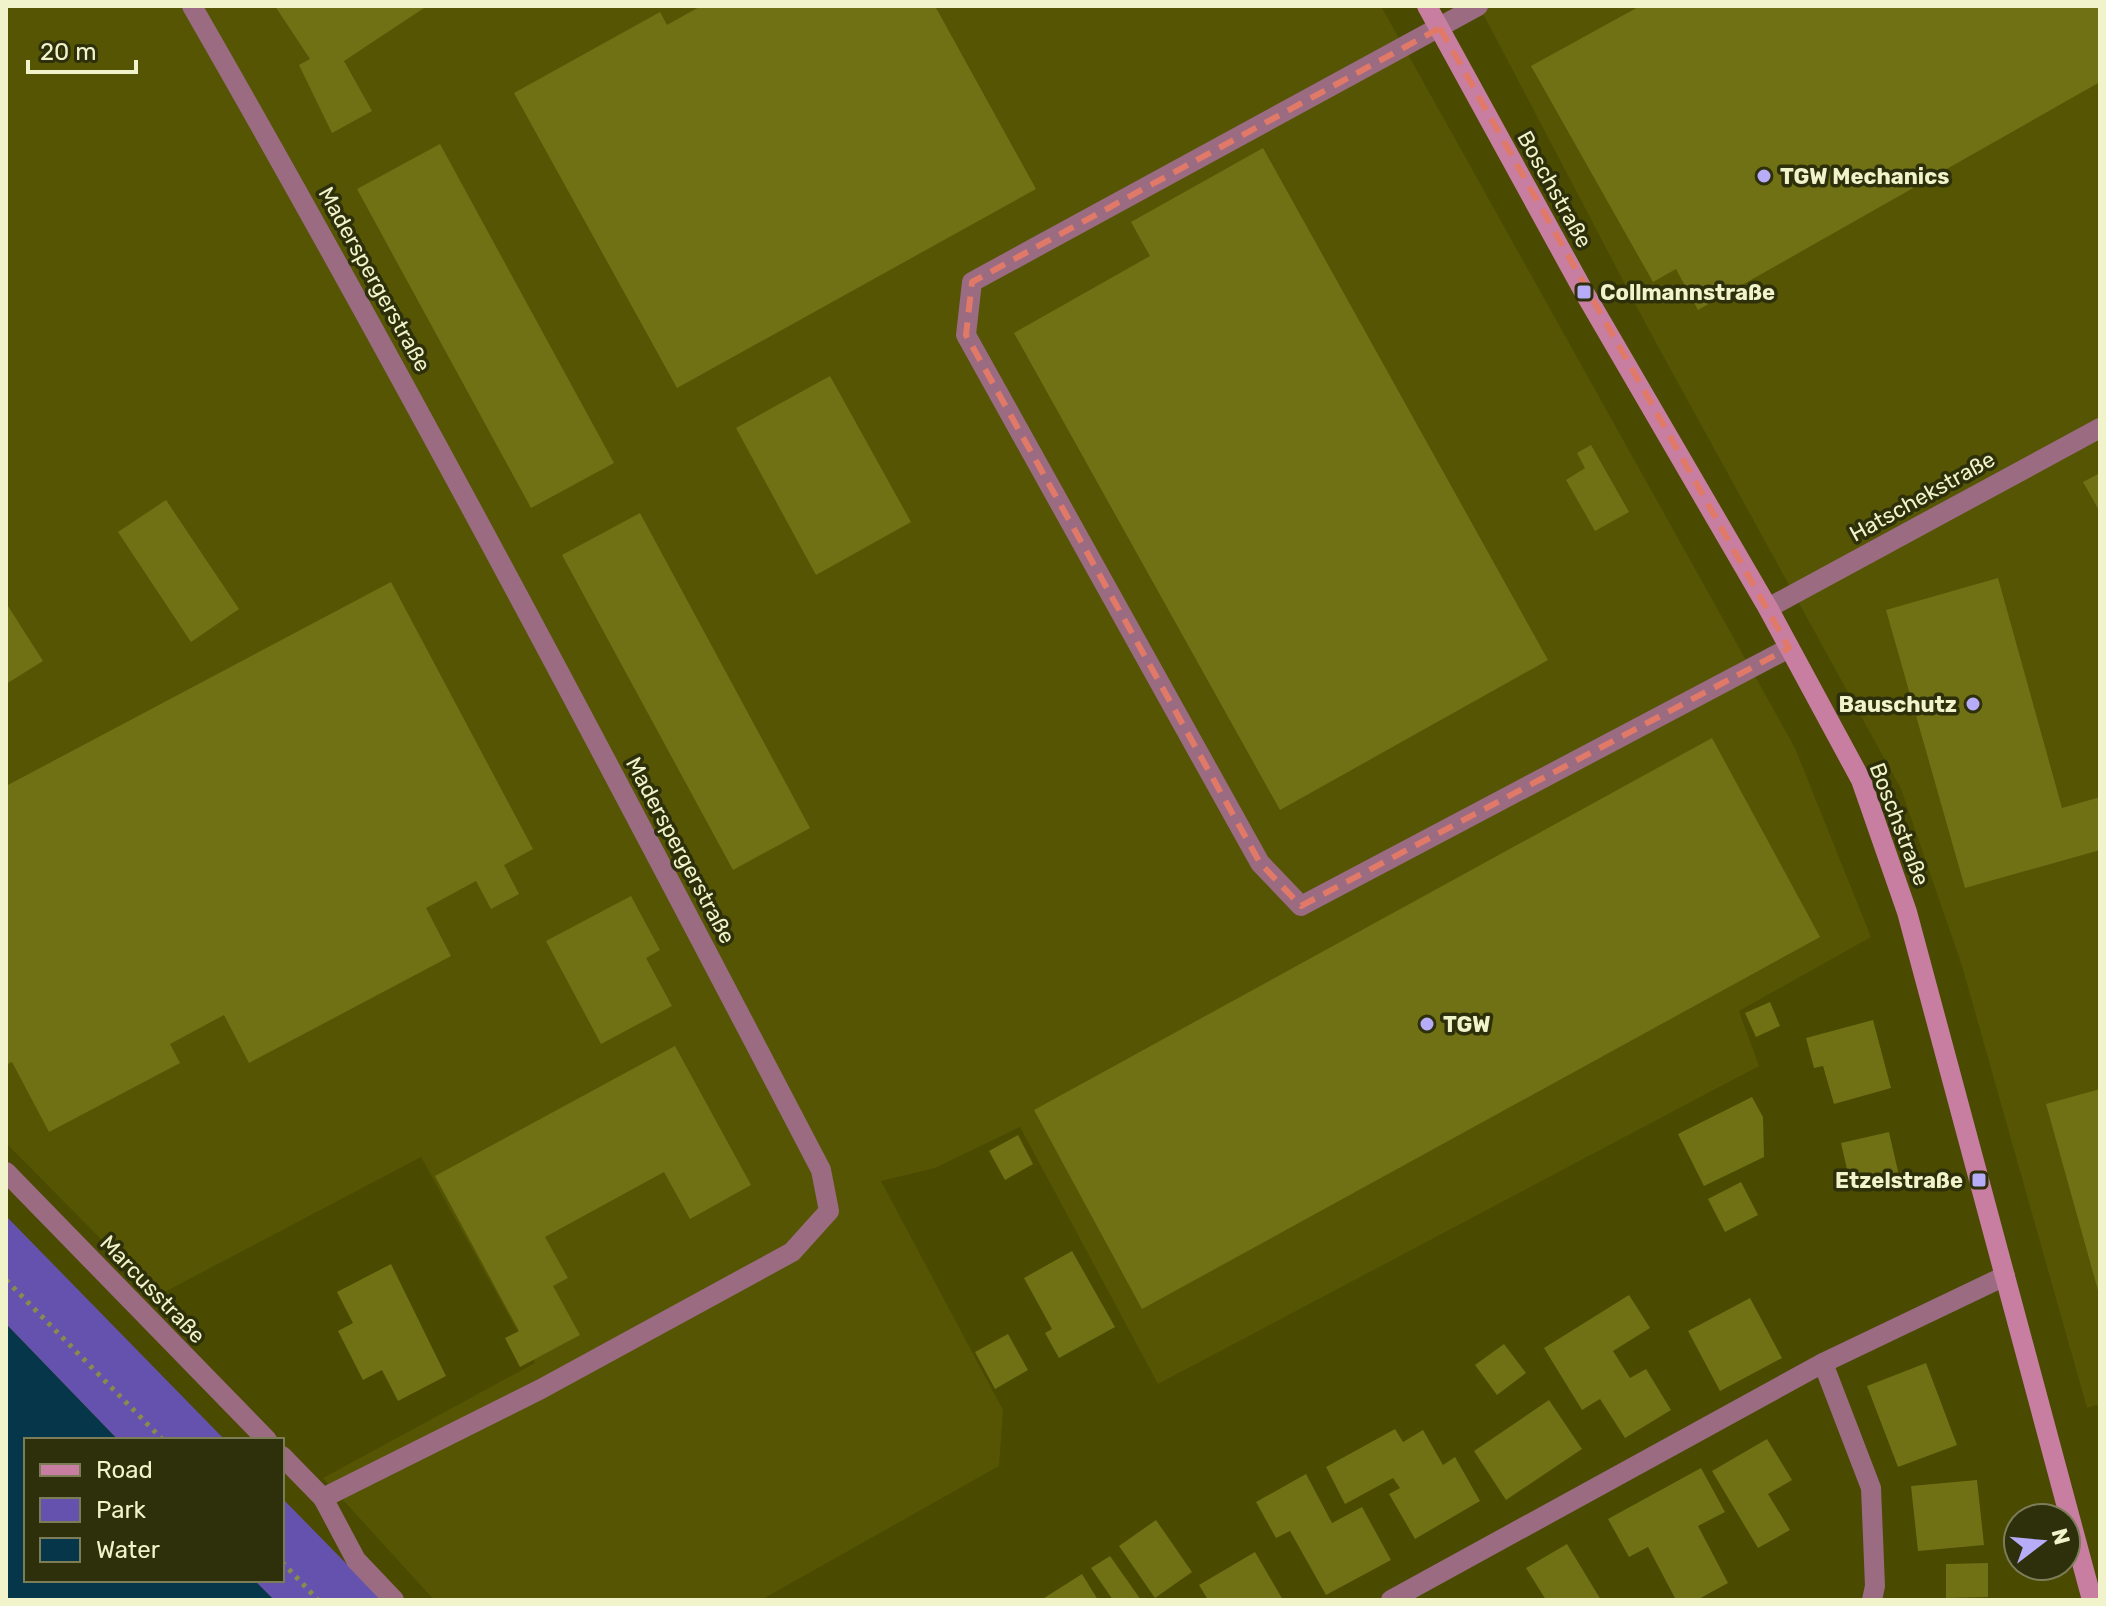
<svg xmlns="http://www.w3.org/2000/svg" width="2106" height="1606" font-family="Rubik,sans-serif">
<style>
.built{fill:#555504}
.green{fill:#6552ae}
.water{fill:#053649}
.building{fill:#707115}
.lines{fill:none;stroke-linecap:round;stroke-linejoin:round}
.path{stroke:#8a8a4d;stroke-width:5;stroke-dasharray:4 6;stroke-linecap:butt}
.street{stroke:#9a6b81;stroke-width:20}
.secondary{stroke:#c77ea1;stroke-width:20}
.marked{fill:none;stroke:#e17969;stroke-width:6;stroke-dasharray:16 10;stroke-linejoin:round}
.poi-dot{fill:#b6acf8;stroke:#2e2f0b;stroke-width:3}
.labels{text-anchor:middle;stroke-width:7;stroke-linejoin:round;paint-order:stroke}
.poi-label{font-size:22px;font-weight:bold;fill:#f1f3ca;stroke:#2e2f0b;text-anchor:start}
.street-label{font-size:22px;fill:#f1f3ca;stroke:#2e2f0b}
</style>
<rect width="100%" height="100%" fill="#4a4a00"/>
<!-- built -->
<g class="built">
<path d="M6,6H1381L1795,748L1871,937L1739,1011L1759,1066L1158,1384L1020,1127L935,1168L881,1181L1003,1410L999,1466L761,1600H434L323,1478L535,1363L421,1157L157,1296L6,1143Z"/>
<path d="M1479,6H2100V1404L2087,1408L1962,966L1901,789L1649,330Z"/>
</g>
<!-- green -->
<g class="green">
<path d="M6,1216L225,1440H118L6,1324Z"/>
<path d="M282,1498L382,1600H274L254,1580H282Z"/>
</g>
<!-- water -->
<path class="water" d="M6,1324L118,1440H26V1580H254L274,1600H6Z"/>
<!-- building -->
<g class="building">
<path d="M275,6H427L344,61L372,111L332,133L299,65L310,59Z"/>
<path d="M701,6H935L1036,189L677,388L514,93L660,12L667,25Z"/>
<path d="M1640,6H2100V82L1698,310L1676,269L1653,282L1531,66Z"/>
<path d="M440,144L614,463L531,508L357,189Z"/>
<path d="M1263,148L1548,660L1280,810L1014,333L1150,256L1131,222Z"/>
<path d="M830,376L911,522L816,575L736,428Z"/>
<path d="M1591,445L1629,512L1595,531L1566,480L1585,468L1577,453Z"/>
<path d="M2100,473V512L2083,482Z"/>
<path d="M166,500L239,609L191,642L118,532Z"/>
<path d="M640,513L810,828L733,870L562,555Z"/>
<path d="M1998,578L2062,808L2100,797V850L1965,888L1886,610Z"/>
<path d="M391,582L533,849L504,865L519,894L491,909L476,881L426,908L451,956L249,1063L224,1015L170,1044L180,1063L49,1132L12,1062L6,1065V786Z"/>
<path d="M6,603L43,661L6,684Z"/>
<path d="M1712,738L1820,937L1142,1309L1034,1110Z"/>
<path d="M631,896L660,950L646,958L672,1006L601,1044L546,941Z"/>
<path d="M1770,1002L1780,1026L1756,1037L1745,1013Z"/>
<path d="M1873,1020L1891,1088L1834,1104L1823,1066L1814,1068L1806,1038Z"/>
<path d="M675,1046L751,1185L690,1219L664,1172L545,1237L568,1278L553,1286L580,1335L520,1367L505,1338L519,1331L435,1176Z"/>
<path d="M2100,1089V1294H2099L2046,1104Z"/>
<path d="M1752,1097L1763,1117L1764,1157L1704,1186L1678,1134Z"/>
<path d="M1889,1132L1900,1180L1852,1191L1841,1143Z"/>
<path d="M1018,1135L1033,1164L1005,1180L989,1151Z"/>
<path d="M1741,1182L1758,1215L1725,1232L1708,1199Z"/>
<path d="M1072,1251L1115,1327L1059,1358L1045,1333L1052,1329L1024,1278Z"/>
<path d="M391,1264L446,1376L398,1401L382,1370L363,1380L338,1331L353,1323L337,1292Z"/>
<path d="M1629,1295L1650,1328L1613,1351L1630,1378L1646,1369L1671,1410L1625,1438L1600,1399L1582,1410L1544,1348Z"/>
<path d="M1750,1298L1782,1358L1720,1391L1688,1331Z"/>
<path d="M1008,1334L1028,1370L995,1389L975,1352Z"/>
<path d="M1504,1344L1526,1373L1497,1395L1475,1365Z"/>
<path d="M1926,1363L1957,1445L1898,1467L1867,1386Z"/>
<path d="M1549,1400L1582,1449L1506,1500L1474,1451Z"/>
<path d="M1395,1429L1403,1442L1423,1430L1443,1465L1455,1457L1480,1501L1415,1539L1389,1494L1400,1488L1393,1478L1345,1504L1326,1467Z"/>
<path d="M1767,1439L1792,1480L1768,1494L1790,1530L1758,1548L1712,1471Z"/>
<path d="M1701,1468L1725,1512L1698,1526L1728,1583L1697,1600H1676L1648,1547L1629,1557L1608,1519Z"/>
<path d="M1306,1474L1332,1523L1362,1507L1391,1560L1326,1595L1290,1531L1276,1538L1256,1502Z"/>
<path d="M1977,1480L1984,1545L1918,1551L1911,1486Z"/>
<path d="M1156,1520L1192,1572L1155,1598L1119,1546Z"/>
<path d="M1567,1544L1601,1600H1546L1526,1568Z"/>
<path d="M1255,1552L1283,1600H1208L1199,1585Z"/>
<path d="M1110,1556L1141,1600H1113L1091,1568Z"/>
<path d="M1988,1563V1597L1946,1598V1564Z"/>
<path d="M1082,1574L1098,1600H1041Z"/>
</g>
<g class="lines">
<!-- path -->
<g class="path">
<path d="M6,1280L163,1440"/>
<path d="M282,1562L318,1600"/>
</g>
<!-- street -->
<g class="street">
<path d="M192,6C412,389 617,779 821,1170L829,1211L792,1252L541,1389L323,1498"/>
<path d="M1478,6L972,282L966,335L1260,863L1301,906L1789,648"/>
<path d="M1768,608L2100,428"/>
<path d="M6,1172L267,1440"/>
<path d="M1823,1363L1871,1488L1875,1586L1872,1600"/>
<path d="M282,1456L323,1498L356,1560L394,1600"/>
<path d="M1391,1600L1823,1363L2005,1276"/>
</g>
<!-- secondary -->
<path class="secondary" d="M1427,6L1584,292L1768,608L1861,780L1907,912L2092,1600"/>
</g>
<!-- marked area -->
<path class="marked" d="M1440,28L1789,648L1301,906L1260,863L966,335L972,282Z"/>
<!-- markers -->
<g class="poi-dot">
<circle cx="1764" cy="176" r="8"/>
<rect x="1576" y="284" width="16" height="16" rx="4"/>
<circle cx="1973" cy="704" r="8"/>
<circle cx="1427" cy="1024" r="8"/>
<rect x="1971" y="1172" width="16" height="16" rx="4"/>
</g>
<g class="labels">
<!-- poi labels -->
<g class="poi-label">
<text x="1780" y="184">TGW Mechanics</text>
<text x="1600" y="300">Collmannstraße</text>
<text x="1957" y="712" text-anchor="end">Bauschutz</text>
<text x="1443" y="1032">TGW</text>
<text x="1963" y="1188" text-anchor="end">Etzelstraße</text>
</g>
<!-- street labels -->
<g class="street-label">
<text transform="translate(1555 189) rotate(61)" y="8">Boschstraße</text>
<text transform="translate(375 279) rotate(61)" y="8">Maderspergerstraße</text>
<text transform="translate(1922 496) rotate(-29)" y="8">Hatschekstraße</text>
<text transform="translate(1900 824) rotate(69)" y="8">Boschstraße</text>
<text transform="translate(681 850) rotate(62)" y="8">Maderspergerstraße</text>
<text transform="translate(153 1289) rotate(46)" y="8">Marcusstraße</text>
</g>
</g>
<!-- border -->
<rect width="2106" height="1606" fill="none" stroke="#f1f3ca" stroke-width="16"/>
<!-- legend -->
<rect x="24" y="1438" width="260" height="144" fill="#2e2f0b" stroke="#7c7d57" stroke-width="2"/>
<rect x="40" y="1464" width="40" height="12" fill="#c77ea1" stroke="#7c7d57" stroke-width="2"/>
<text x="96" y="1478" font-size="24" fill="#f1f3ca">Road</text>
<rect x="40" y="1498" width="40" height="24" fill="#6552ae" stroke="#7c7d57" stroke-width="2"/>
<text x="96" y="1518" font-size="24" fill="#f1f3ca">Park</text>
<rect x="40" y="1538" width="40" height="24" fill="#053649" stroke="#7c7d57" stroke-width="2"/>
<text x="96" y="1558" font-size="24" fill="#f1f3ca">Water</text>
<!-- north arrow -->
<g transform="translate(2042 1542) rotate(74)"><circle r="38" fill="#2e2f0b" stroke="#7c7d57" stroke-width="2"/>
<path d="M0-6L14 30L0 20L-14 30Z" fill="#b6acf8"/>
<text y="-12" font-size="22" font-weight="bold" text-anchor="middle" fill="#f1f3ca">N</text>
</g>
<!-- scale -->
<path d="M28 60v12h108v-12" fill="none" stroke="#f1f3ca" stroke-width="4"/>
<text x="40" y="60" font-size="24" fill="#f1f3ca" stroke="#2e2f0b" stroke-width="6" paint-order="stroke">20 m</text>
</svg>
